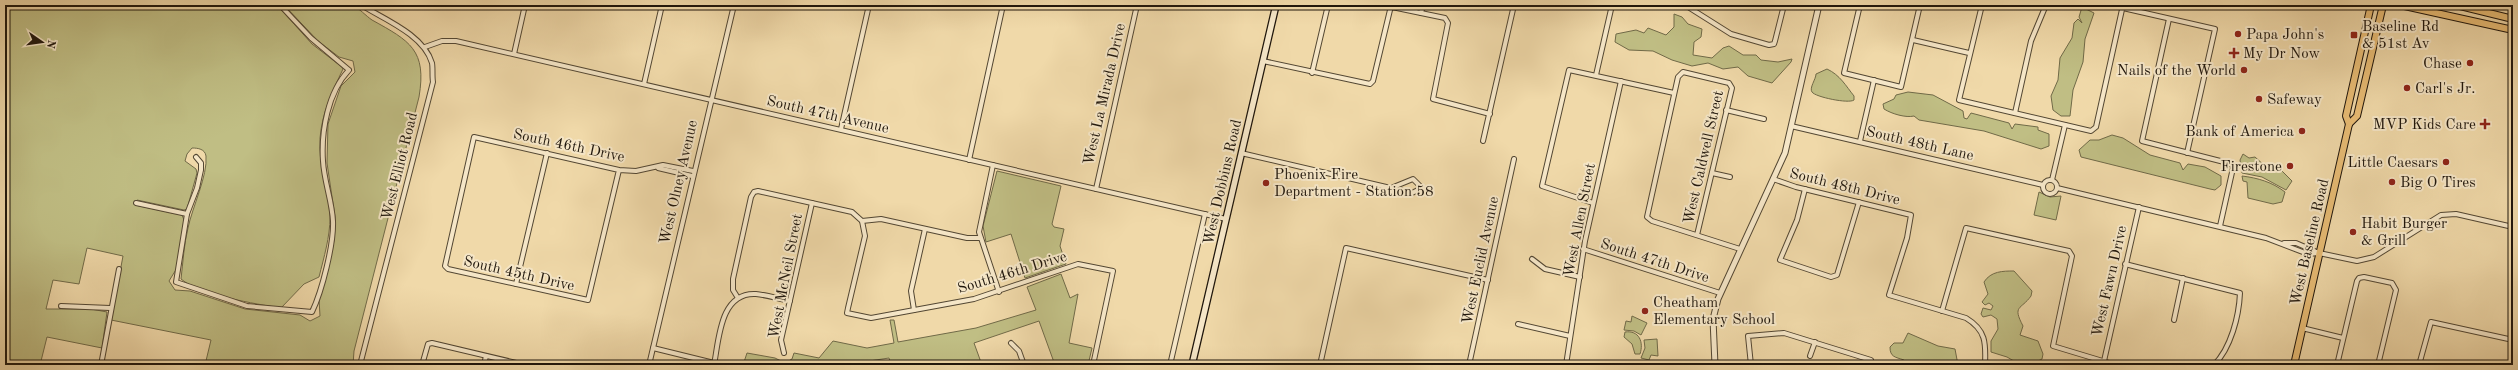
<svg xmlns="http://www.w3.org/2000/svg" width="2518" height="370" font-family="'Old Standard TT',serif">
<style>
.green{fill:#c0be84;stroke:#706a48}
.lines{fill:none;stroke-linecap:round;stroke-linejoin:round}
.minor-casing{stroke:#534733;stroke-width:6}
.tertiary-casing{stroke:#534733;stroke-width:7}
.secondary-casing{stroke:#1f160c;stroke-width:8}
.primary-casing{stroke:#1f160c;stroke-width:8}
.minor{stroke:#f5e6c7;stroke-width:4}
.tertiary{stroke:#f5e6c7;stroke-width:5}
.secondary{stroke:#f5e6c7;stroke-width:5.5}
.primary{stroke:#e8bc74;stroke-width:6}
.poi-dot{fill:#8f2418;stroke:#f5e6c7;stroke-width:1.5}
.labels{text-anchor:middle;stroke-width:4;stroke-linejoin:round;paint-order:stroke}
.poi-label{font-size:15px;fill:#1f160c;stroke:#f5e6c7;text-anchor:start}
.street-label{font-size:15px;fill:#1f160c;stroke:#f5e6c7}
</style>
<rect width="100%" height="100%" fill="#f0d9a9"/>
<filter id="stains"><feTurbulence type="fractalNoise" baseFrequency=".005" numOctaves="4"/><feColorMatrix values="0 0 0 0 .2 0 0 0 0 .09 0 0 0 0 .02 0 0 0 .5 -.17"/></filter>
<radialGradient id="worn" r=".72"><stop offset=".6" stop-color="#630" stop-opacity="0"/><stop offset="1" stop-color="#630" stop-opacity=".3"/></radialGradient>
<!-- green -->
<g class="green">
<path d="M5,5H277L312,44L342,67L343,69C332,92 322,113 320,138C318,165 329,191 330,217C330,237 324,257 319,277L304,284L281,308C256,304 200,295 181,279C183,262 184,244 188,228C192,208 208,175 206,156C205,149 198,148 192,148L187,154L185,161L196,169L197,173L187,209L184,210L137,200L135,205L182,215L184,220L177,268L169,281L175,290L190,291L245,309L300,315L310,321L320,316L319,299L334,241L335,217L327,163L328,124L341,86L355,72L353,61L339,57L318,41L284,5C296,5 345,2 352,5C359,8 366,16 372,20C410,41 427,50 419,97L354,351L353,365H205L211,340L111,320L123,256L87,248L79,284L53,280L46,309H91L107,312L102,348L47,337L40,365H5Z"/>
<path d="M2082,7L2094,13L2085,39L2083,62L2073,90L2070,116H2061L2053,110L2051,96L2058,80L2060,58L2072,38L2074,23L2078,19L2082,23L2079,17Z"/>
<path d="M1674,14L1682,17L1688,24L1702,29L1701,37L1694,42L1693,55L1712,58L1723,48L1729,46L1743,55H1756L1761,60L1778,62L1792,59L1791,62L1772,83L1748,76L1738,67L1723,69L1708,63L1692,66L1672,60L1653,51L1629,50L1615,42L1616,34L1636,30L1644,33L1648,28L1666,35L1674,27Z"/>
<path d="M1827,69C1840,75 1846,86 1854,96V100C1849,104 1815,97 1812,92C1809,88 1816,79 1816,74Z"/>
<path d="M1908,92L1933,95L1963,111L1964,118L1967,119L1971,113L2009,123L2012,129L2015,124L2038,127V130L2049,134V146L2041,149L1984,131L1919,120L1914,116C1906,118 1892,114 1884,109L1883,104L1894,99L1896,95Z"/>
<path d="M2112,135L2123,138L2150,155L2180,163L2183,170L2188,164L2205,167L2221,176V185L2215,190L2210,189L2081,157L2079,150L2090,140H2099Z"/>
<path d="M2243,154L2249,158L2255,157L2265,166L2278,167L2292,181L2286,190L2262,177L2242,173L2240,160Z"/>
<path d="M997,171L1061,186L1052,224L1054,227L1064,229L1060,246L1066,264L1025,278L1011,234L986,242L983,226Z"/>
<path d="M2242,176C2258,178 2272,182 2285,192L2282,202L2273,204L2248,198L2247,182L2243,181Z"/>
<path d="M2039,192L2050,197L2061,196L2056,220L2034,215Z"/>
<path d="M2014,271L2032,291L2031,296C2021,310 2012,305 2023,326L2020,335L2038,341L2043,354L2042,359L2034,363L2027,362L2019,364L2007,357L1991,352V341L1998,329L1997,319L1991,315L1983,317L1981,314L1983,308L1991,310L1993,306L1989,303L1985,305L1982,302L1988,294L1984,282C1991,271 2003,271 2014,271Z"/>
<path d="M1061,274L1070,298L1078,294L1069,343L1092,348L1088,365H1055L1039,321L974,343L982,365H891L889,358L843,365H743L747,353L775,358L785,363L792,359L794,353L819,358L833,341L867,348L894,343L890,320H894L898,342L976,328L1036,310L1027,287Z"/>
<path d="M1632,316L1647,323L1641,335L1634,331L1624,330L1626,321L1631,322Z"/>
<path d="M1625,332C1639,330 1644,342 1640,354H1635L1632,344L1624,337Z"/>
<path d="M1908,333L1938,346L1955,349L1958,365H1906L1904,360C1895,357 1890,357 1890,347L1894,343H1903Z"/>
<path d="M1657,339L1658,356L1651,355L1649,360L1641,358L1645,348L1644,340Z"/>
</g>
<g class="lines">
<!-- minor casing -->
<g class="minor-casing">
<g id="minor">
<path d="M1685,5L1731,34L1769,45L1774,44L1775,41L1784,5"/>
<path d="M1860,5L1844,73L1901,87L1920,5"/>
<path d="M1982,5L1959,100L2091,131L2096,127L2123,5"/>
<path d="M2123,8L2215,29L2187,153"/>
<path d="M1421,13L1423,5"/>
<path d="M2169,19L2142,141L2232,164L2233,168L2220,226"/>
<path d="M1913,40L1969,53"/>
<path d="M425,47L442,41H456L1226,219"/>
<path d="M514,54L525,5"/>
<path d="M1263,61L1370,84L1373,81L1390,10L1392,7L1445,18L1448,23L1433,99L1490,114"/>
<path d="M1312,73L1328,5"/>
<path d="M1596,75L1612,5"/>
<path d="M644,84L662,5"/>
<path d="M1726,110L1764,119"/>
<path d="M2015,113L2031,41L2046,5"/>
<path d="M1791,126L2043,185"/>
<path d="M841,129L869,5"/>
<path d="M1483,141L1514,5"/>
<path d="M1860,141L1874,80"/>
<path d="M1241,153L1412,193L1418,190L1420,186L1413,179L1391,188"/>
<path d="M196,157L201,163V170L197,188L187,214L176,282L247,306L312,312C322,291 334,244 333,221C332,201 324,181 323,161C321,131 328,92 349,70L311,38L280,5"/>
<path d="M969,160L1003,5"/>
<path d="M993,165L979,232L999,292"/>
<path d="M658,168L692,176"/>
<path d="M619,170L588,300L448,269L445,266L474,137L619,170L636,171L663,165L693,171"/>
<path d="M1712,173L1730,177"/>
<path d="M1773,179L1796,187L1911,215L1907,238L1889,295L1966,318C1986,330 1986,343 1985,365"/>
<circle cx="2050" cy="187" r="7"/>
<path d="M2052,180L2065,125"/>
<path d="M2057,188L2266,238L2308,254L2319,253L2357,261L2374,257L2441,215L2456,214L2513,227"/>
<path d="M1096,189L1137,5"/>
<path d="M1805,189L1797,220L1780,260L1831,277L1837,275L1859,202"/>
<path d="M136,203L187,214"/>
<path d="M1593,203L1542,186L1569,70L1674,93"/>
<path d="M862,221L881,219L967,238H980"/>
<path d="M1697,235L1732,88L1729,83L1683,72L1678,77L1647,217L1652,221L1740,249"/>
<path d="M2284,243H2296L2319,253"/>
<path d="M1583,249L1720,293"/>
<path d="M1532,259L1545,269L1580,277"/>
<path d="M2125,264L2240,293C2239,316 2231,348 2214,365"/>
<path d="M516,284L547,153"/>
<path d="M738,298L733,290V279L751,197L754,192L758,191L852,212L862,221L865,236L848,308L847,313L871,318L974,299L1078,264L1113,271L1093,365"/>
<path d="M61,306L110,308"/>
<path d="M914,310L911,291L925,229"/>
<path d="M1942,311L1966,228L2069,251L2072,256L2053,346L2116,365"/>
<path d="M2174,320L2183,278"/>
<path d="M1518,324L1570,336"/>
<path d="M2302,328L2343,338"/>
<path d="M1011,343L1019,351L1024,365"/>
<path d="M653,348L714,363"/>
<path d="M784,353L781,340L812,203"/>
<path d="M1810,356L1815,342"/>
<path d="M2104,361L2139,207"/>
<path d="M101,365L119,269"/>
<path d="M360,365L433,82C432,76 433,68 432,63C424,35 384,19 361,5"/>
<path d="M422,365L428,344L432,343L525,365"/>
<path d="M484,365L486,356"/>
<path d="M649,365L734,5"/>
<path d="M714,365C719,339 720,292 756,294C767,295 779,299 790,301"/>
<path d="M1170,365L1205,214"/>
<path d="M1320,365L1346,248L1488,280"/>
<path d="M1469,365L1514,159"/>
<path d="M1566,365L1585,241L1621,81"/>
<path d="M1751,365L1748,336L1784,333L1871,360L1870,365"/>
<path d="M2337,365L2357,281L2359,278L2364,277L2392,283L2396,290L2378,365"/>
<path d="M2419,365L2431,322L2513,340"/>
</g>
</g>
<!-- tertiary casing -->
<g class="tertiary-casing">
<path id="tertiary" d="M1715,365L1713,319L1718,299L1785,153L1819,5"/>
</g>
<!-- secondary casing -->
<g class="secondary-casing">
<path id="secondary" d="M1192,365L1276,5"/>
</g>
<!-- primary casing -->
<g class="primary-casing">
<g id="primary">
<path d="M2400,5L2513,30"/>
<path d="M2456,5L2513,19"/>
<path d="M2349,124L2346,116L2371,5"/>
<path d="M2294,365L2349,124L2357,116L2383,5"/>
</g>
</g>
<!-- minor -->
<use href="#minor" class="minor"/>
<!-- tertiary -->
<use href="#tertiary" class="tertiary"/>
<!-- secondary -->
<use href="#secondary" class="secondary"/>
<!-- primary -->
<use href="#primary" class="primary"/>
</g>
<!-- markers -->
<g class="poi-dot">
<circle cx="2238" cy="34" r="4"/>
<rect x="2350" y="31" width="8" height="8" rx="2"/>
<path d="M2232 47h4v4h4v4h-4v4h-4v-4h-4v-4h4z"/>
<circle cx="2470" cy="63" r="4"/>
<circle cx="2244" cy="70" r="4"/>
<circle cx="2407" cy="88" r="4"/>
<circle cx="2259" cy="99" r="4"/>
<path d="M2483 118h4v4h4v4h-4v4h-4v-4h-4v-4h4z"/>
<circle cx="2302" cy="131" r="4"/>
<circle cx="2446" cy="162" r="4"/>
<circle cx="2290" cy="166" r="4"/>
<circle cx="2392" cy="182" r="4"/>
<circle cx="1266" cy="183" r="4"/>
<circle cx="2353" cy="232" r="4"/>
<circle cx="1645" cy="311" r="4"/>
</g>
<g class="labels">
<!-- poi labels -->
<g class="poi-label">
<text x="2362" y="31">Baseline Rd<tspan x="2362" dy="17">&amp; 51st Av</tspan></text>
<text x="2246" y="39">Papa John's</text>
<text x="2243" y="58">My Dr Now</text>
<text x="2462" y="68" text-anchor="end">Chase</text>
<text x="2236" y="75" text-anchor="end">Nails of the World</text>
<text x="2415" y="93">Carl's Jr.</text>
<text x="2267" y="104">Safeway</text>
<text x="2476" y="129" text-anchor="end">MVP Kids Care</text>
<text x="2294" y="136" text-anchor="end">Bank of America</text>
<text x="2438" y="167" text-anchor="end">Little Caesars</text>
<text x="2282" y="171" text-anchor="end">Firestone</text>
<text x="1274" y="179">Phoenix Fire<tspan x="1274" dy="17">Department - Station 58</tspan></text>
<text x="2400" y="187">Big O Tires</text>
<text x="2361" y="228">Habit Burger<tspan x="2361" dy="17">&amp; Grill</tspan></text>
<text x="1653" y="307">Cheatham<tspan x="1653" dy="17">Elementary School</tspan></text>
</g>
<!-- street labels -->
<g class="street-label">
<text transform="translate(1104 94) rotate(-77)" y="5">West La Mirada Drive</text>
<text transform="translate(828 114) rotate(13)" y="5">South 47th Avenue</text>
<text transform="translate(1920 143) rotate(13)" y="5">South 48th Lane</text>
<text transform="translate(569 145) rotate(12)" y="5">South 46th Drive</text>
<text transform="translate(1703 157) rotate(-77)" y="5">West Caldwell Street</text>
<text transform="translate(399 166) rotate(-76)" y="5">West Elliot Road</text>
<text transform="translate(678 182) rotate(-77)" y="5">West Olney Avenue</text>
<text transform="translate(1222 182) rotate(-77)" y="5">West Dobbins Road</text>
<text transform="translate(1845 186) rotate(14)" y="5">South 48th Drive</text>
<text transform="translate(1579 220) rotate(-79)" y="5">West Allen Street</text>
<text transform="translate(2309 242) rotate(-77)" y="5">West Baseline Road</text>
<text transform="translate(1480 260) rotate(-78)" y="5">West Euclid Avenue</text>
<text transform="translate(1655 260) rotate(18)" y="5">South 47th Drive</text>
<text transform="translate(1012 272) rotate(-17)" y="5">South 46th Drive</text>
<text transform="translate(519 273) rotate(13)" y="5">South 45th Drive</text>
<text transform="translate(785 276) rotate(-79)" y="5">West McNeil Street</text>
<text transform="translate(2109 281) rotate(-77)" y="5">West Fawn Drive</text>
</g>
</g>
<!-- margin -->
<rect width="2518" height="370" fill="none" stroke="#f0d9a9" stroke-width="20"/>
<rect x="6" y="6" width="2506" height="358" fill="none" stroke="#1f160c" stroke-width="2"/>
<rect x="10" y="10" width="2498" height="350" fill="none" stroke="#1f160c"/>
<!-- north arrow -->
<g transform="translate(42 42) rotate(103)" stroke="#f5e6c7" stroke-width="3" paint-order="stroke">
<path d="M0-3L7 15L0 10L-7 15Z" fill="#1f160c"/>
<text y="-6" font-size="11" font-weight="bold" text-anchor="middle" fill="#1f160c">N</text>
</g>
<rect width="100%" height="100%" filter="url(#stains)"/>
<rect width="100%" height="100%" fill="url(#worn)"/>
</svg>
